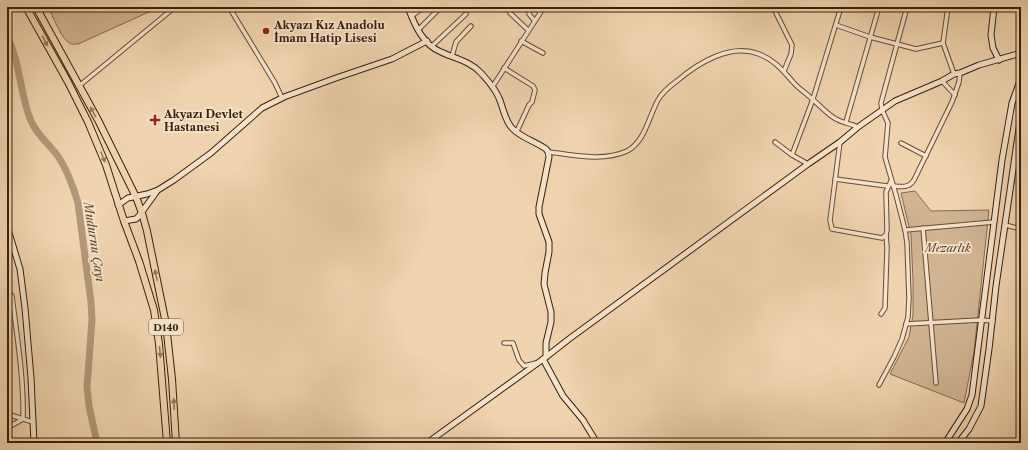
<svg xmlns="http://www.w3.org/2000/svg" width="1028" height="450" font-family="'Libre Caslon Text',serif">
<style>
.green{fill:#d1b593;stroke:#856a50}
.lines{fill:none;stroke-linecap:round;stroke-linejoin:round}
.river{stroke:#b29778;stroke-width:7}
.street-casing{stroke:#674d35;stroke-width:5.5}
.secondary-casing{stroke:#39200c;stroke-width:7}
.highway-casing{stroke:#39200c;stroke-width:8}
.street{stroke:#f5e3cb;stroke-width:3.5}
.secondary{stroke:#f5e3cb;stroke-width:5}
.highway{stroke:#f0d4af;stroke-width:6}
.oneway{fill:#947a5e}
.poi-dot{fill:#8f2418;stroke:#f5e3cb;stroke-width:1.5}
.labels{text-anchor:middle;stroke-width:3.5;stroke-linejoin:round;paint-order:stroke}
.shield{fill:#f5e3cb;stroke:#715a45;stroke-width:1}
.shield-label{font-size:10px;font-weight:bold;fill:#39200c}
.poi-label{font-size:11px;font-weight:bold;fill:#39200c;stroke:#f5e3cb;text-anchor:start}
.park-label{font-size:11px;font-style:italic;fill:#5f452e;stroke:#f5e3cb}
.water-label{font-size:12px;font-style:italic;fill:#634a32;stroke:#f5e3cb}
</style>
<rect width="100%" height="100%" fill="#f0d4af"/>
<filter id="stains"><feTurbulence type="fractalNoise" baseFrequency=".005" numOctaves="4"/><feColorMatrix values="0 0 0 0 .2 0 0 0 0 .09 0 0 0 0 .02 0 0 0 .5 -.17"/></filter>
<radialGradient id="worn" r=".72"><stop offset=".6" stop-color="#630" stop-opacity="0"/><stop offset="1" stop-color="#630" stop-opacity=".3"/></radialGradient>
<!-- green -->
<g class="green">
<path d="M48,7H160L78,44C74,44 71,45 68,42C60,36 53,16 48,7Z"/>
<path d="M915,191L931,211L989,210L974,352L964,403L890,374L909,337L913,315V281L911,235L901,193Z"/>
</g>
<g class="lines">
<!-- river -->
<path class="river" d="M7,35C12,47 16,58 18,70C22,87 24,105 31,121C37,135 48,143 57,155C67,169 73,186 78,203L91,302L92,320L87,387L89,406L97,443"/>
<!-- street casing -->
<g class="street-casing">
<g id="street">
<path d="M229,7L275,83L282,98"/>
<path d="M773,7L792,45L791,54L784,71"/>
<path d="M948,7L943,43L954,74"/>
<path d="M530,10L529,14L534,20"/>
<path d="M510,13L528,30"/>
<path d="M411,16L425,7"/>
<path d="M836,25L870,37L916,49L943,43"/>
<path d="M418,30L441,7"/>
<path d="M521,41L543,53"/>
<path d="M432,46L466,14"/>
<path d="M452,56L456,42L471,26"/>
<path d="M504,68L533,86L535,90L532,102L529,105L517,131"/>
<path d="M942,81L955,95"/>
<path d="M79,86L175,7"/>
<path d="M493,86L544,7"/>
<path d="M846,122L879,7"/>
<path d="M775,142L792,155L808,164"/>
<path d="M840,142L830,220L832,229L882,238L886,235L887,230L886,192L891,181"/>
<path d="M901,143L926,156"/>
<path d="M549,152C573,155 603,162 627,151C645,142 649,116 658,100C662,93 670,86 677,81C698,63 730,43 759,54C775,60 783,71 794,83C799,89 806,93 812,99C820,105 828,116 838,120C844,123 851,124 858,127"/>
<path d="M792,155L813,99L841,7"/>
<path d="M835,179L887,186"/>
<path d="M893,186C902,187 909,188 914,180L952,102L959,82L960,73"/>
<path d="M1005,225L1021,229"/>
<path d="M923,228L936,383"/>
<path d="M905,230L994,222"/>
<path d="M7,291L12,296C17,337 24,378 23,419L7,428"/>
<path d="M881,314L885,308L887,248L886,235"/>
<path d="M906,324L980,320L993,321"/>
<path d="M504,343H513L519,360L524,366L536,363"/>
<path d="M879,385L894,357L902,339L908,317L909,298L907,243L905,230L896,195L885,157L888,123L882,110L881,103L907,7"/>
<path d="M7,414L33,422"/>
</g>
</g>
<!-- secondary casing -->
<g class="secondary-casing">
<g id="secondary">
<path d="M408,7C414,24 423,45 441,52C456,59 470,61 481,73C488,81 495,88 499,98C503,107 505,121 512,128C521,138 535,141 546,149C548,151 549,153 549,157L539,207V214L549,242V252L545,273L544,284L551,312V322L546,343V357"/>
<path d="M994,7L991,35L993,48L999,60"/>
<path d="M118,205L128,198L147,194L158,190L174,180L211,153L262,108L284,97L336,78L392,59L427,41"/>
<path d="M124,221L136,219L139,216L157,191"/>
<path d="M7,226L20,269L25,308L31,378L34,443"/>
<path d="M543,359L563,396L583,420L597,443"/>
<path d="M427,443L546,357L569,339L808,164L840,142L858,127L895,101L942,81L954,74L960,73L979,65L1021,53"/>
<path d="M949,443L947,440L967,409L972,395L1002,160L1012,103L1021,78"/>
<path d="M958,443L969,429L981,406L989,349L996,286L1021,115"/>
</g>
</g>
<!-- highway casing -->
<g class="highway-casing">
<g id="highway">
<path d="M26,7L68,82L88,122L106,165L124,221L139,261L154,310L159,344L167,443"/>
<path d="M36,7L98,120L136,197L142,213L147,231L166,324L172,379L176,443"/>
</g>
</g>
<!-- street -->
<use href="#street" class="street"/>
<!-- secondary -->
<use href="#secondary" class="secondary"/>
<!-- highway -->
<use href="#highway" class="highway"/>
</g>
<!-- one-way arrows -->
<defs><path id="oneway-solid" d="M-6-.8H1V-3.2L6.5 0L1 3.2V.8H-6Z"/></defs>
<g class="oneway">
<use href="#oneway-solid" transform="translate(45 41) rotate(61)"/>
<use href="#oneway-solid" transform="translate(93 112) rotate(-119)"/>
<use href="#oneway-solid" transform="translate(103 157) rotate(68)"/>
<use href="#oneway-solid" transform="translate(156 275) rotate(-102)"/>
<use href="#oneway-solid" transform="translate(160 352) rotate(85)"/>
<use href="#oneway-solid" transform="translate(174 404) rotate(-93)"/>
</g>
<!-- markers -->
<g class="poi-dot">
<circle cx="266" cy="31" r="4"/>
<path d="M153 114h4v4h4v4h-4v4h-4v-4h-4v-4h4z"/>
</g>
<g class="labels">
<!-- shield labels -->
<rect class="shield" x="149" y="319" width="34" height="16" rx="3"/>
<g class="shield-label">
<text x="166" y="331">D140</text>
</g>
<!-- poi labels -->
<g class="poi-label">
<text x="274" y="29">Akyazı Kız Anadolu<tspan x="274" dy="13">İmam Hatip Lisesi</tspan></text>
<text x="164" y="118">Akyazı Devlet<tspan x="164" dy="13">Hastanesi</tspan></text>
</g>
<!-- park labels -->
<g class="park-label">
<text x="948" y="252">Mezarlık</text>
</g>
<!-- water labels -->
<g class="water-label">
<text transform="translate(94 242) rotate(81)" y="4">Mudurnu Çayı</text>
</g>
</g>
<!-- margin -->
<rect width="1028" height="450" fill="none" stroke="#f0d4af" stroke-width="24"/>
<rect x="8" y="8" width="1012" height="434" fill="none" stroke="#39200c" stroke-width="2"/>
<rect x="12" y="12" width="1004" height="426" fill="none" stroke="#39200c"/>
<rect width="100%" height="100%" filter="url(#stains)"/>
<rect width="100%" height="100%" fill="url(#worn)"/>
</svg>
